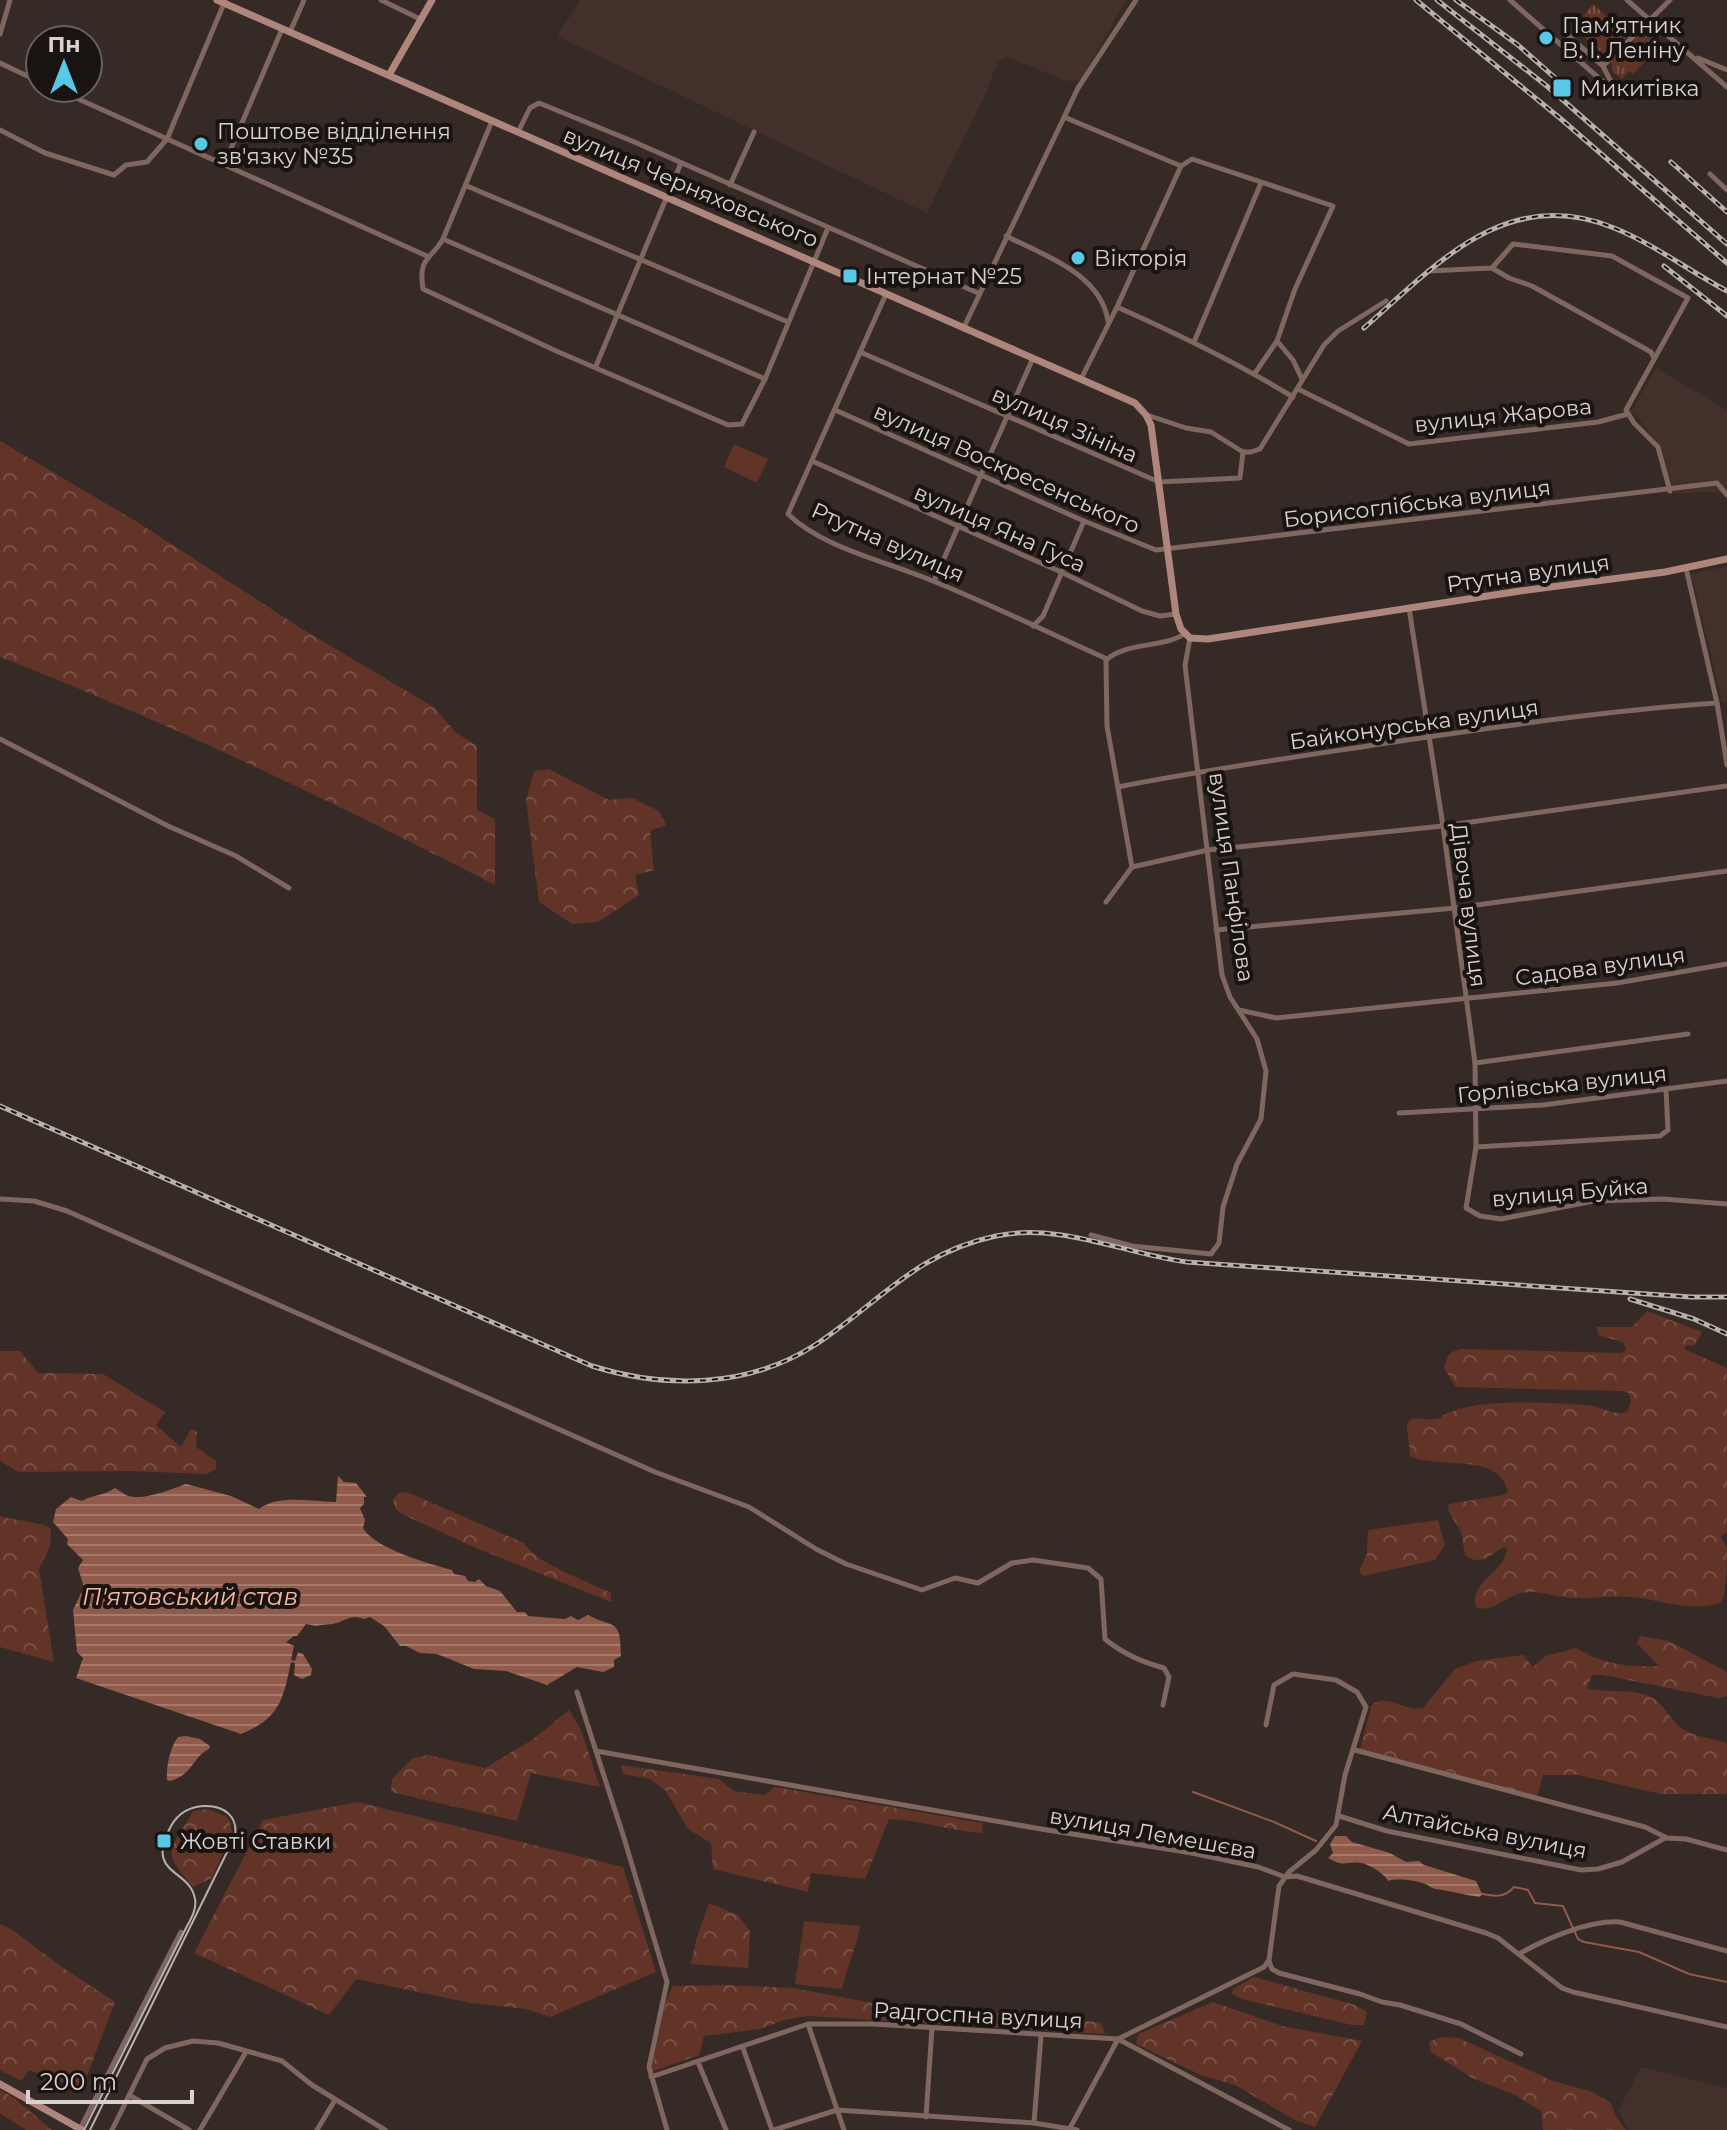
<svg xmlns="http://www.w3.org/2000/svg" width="1727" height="2130" font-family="Montserrat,sans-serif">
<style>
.built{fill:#43302b}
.grass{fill:url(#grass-tufts)}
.forest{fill:url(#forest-crowns)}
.garden{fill:#623427}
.water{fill:url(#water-rules)}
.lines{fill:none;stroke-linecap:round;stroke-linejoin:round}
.stream{stroke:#915b4b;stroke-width:2}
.street{stroke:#7f665f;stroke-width:5}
.secondary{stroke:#ae867b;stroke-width:7}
.tram{stroke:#b8b0ad;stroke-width:2}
.rail-casing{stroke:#b8b0ad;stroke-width:5}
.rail{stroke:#191412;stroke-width:2;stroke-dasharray:6;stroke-linecap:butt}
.poi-dot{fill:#59c8e4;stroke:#191412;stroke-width:3}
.labels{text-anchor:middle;stroke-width:8;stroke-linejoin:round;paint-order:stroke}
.poi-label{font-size:22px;fill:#d9d1cf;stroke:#191412;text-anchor:start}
.street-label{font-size:22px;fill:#d9d1cf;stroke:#191412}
.water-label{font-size:24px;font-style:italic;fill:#fab6a2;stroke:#191412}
</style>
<defs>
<pattern id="grass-tufts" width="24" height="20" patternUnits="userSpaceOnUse" patternTransform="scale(2)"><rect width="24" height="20" fill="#623427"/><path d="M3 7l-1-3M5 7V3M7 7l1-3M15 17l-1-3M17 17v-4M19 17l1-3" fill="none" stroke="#785045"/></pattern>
<pattern id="forest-crowns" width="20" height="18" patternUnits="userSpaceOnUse" patternTransform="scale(2)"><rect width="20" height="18" fill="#623427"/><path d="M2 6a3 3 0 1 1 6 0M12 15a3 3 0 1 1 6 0" fill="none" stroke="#785045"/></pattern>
<pattern id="water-rules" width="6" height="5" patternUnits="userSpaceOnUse" patternTransform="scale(2)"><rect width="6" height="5" fill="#915b4b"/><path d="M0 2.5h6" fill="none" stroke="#a5796c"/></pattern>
</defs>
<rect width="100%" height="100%" fill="#352a26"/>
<!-- built -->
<g class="built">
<path d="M581,0H1126L1081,80L1067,81L1007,57L998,62L984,97L927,213L557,36Z"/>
<path d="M1656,368L1727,410V499L1719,492L1674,493L1662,449L1632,410Z"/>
<path d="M1727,566V702L1723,703L1691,574Z"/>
<path d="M1641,2067L1727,2088V2130H1629L1618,2111Z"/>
</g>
<!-- grass -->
<g class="grass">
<path d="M1593,4L1628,36L1607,57L1574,28Z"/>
<path d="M1649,20L1660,30L1649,43L1656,49L1633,74L1629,71L1622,79L1614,73L1610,59Z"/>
</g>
<!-- forest -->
<g class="forest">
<path d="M0,441L134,520L299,627L435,708L455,732L477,746V810L495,819V885C333,802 170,723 0,657Z"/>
<path d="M549,769L609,800L632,798L659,811L666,825L650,831L654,870L635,875L639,895L598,922L572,924L539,902L526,800L534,771Z"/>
<path d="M1647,1311L1702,1332L1694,1346L1687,1345L1684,1349L1727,1368V1532L1721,1537C1722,1541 1726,1544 1727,1548C1727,1560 1727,1592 1721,1602C1693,1614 1660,1599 1630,1597C1612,1595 1593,1599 1575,1598C1561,1598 1547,1593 1532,1592C1507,1591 1494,1615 1476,1607C1469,1580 1506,1573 1507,1548L1503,1547C1491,1555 1480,1567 1465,1555L1461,1532L1448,1510L1449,1504L1504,1495L1508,1491C1498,1451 1438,1470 1410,1456L1407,1425L1410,1420C1420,1416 1430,1422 1440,1418C1443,1416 1446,1413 1450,1412C1484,1398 1548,1403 1585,1405C1601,1405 1610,1416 1627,1412L1631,1402L1629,1393L1623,1391L1456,1387L1444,1368C1447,1356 1449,1351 1462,1349L1622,1353L1626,1350L1623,1342L1598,1335L1597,1327H1632Z"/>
<path d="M0,1351H20L38,1373L103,1374L165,1412L156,1425L181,1447L191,1429L197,1432L196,1447L216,1461V1469L207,1474L130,1471L18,1472L0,1461Z"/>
<path d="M407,1492L524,1543C535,1563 589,1582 611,1593V1602L476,1548L404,1515L396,1510L393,1500L398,1493Z"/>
<path d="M0,1516C14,1521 42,1521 51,1529L50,1546L39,1569L54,1662L0,1647Z"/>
<path d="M1438,1520L1445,1545L1435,1560L1363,1576L1359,1571L1367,1554L1368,1530Z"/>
<path d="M1640,1636L1669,1641L1727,1672V1696L1718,1698L1603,1675H1592L1587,1688C1608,1694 1635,1687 1654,1699C1665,1706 1670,1719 1680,1727C1690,1736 1714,1739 1727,1743V1794H1661L1578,1775H1543L1537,1797L1360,1749L1372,1704C1390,1694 1405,1712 1423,1708L1455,1669L1476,1661L1523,1655L1533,1667L1545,1656L1576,1648C1605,1665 1626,1667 1659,1666L1637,1643Z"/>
<path d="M569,1710L581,1730L600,1787L531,1773L517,1821L391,1792L392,1779L413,1758L428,1755L485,1768L532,1740Z"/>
<path d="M621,1765L719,1779L734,1791L764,1795L775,1787L983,1823L982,1833C950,1831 921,1820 889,1819L865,1879L811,1873L808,1892L713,1869L711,1843L688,1829L665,1790L650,1779L623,1774Z"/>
<path d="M358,1802L623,1867L656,1972L550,2017L526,2009L471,2003L356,1979L329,2015L194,1953L263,1820Z"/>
<path d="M207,1809L226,1816L230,1822L232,1833L212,1878L193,1887C160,1849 170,1852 193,1811Z"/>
<path d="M709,1903L738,1915L750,1931L748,1968L691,1964L696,1940Z"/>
<path d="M804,1921L860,1926C856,1949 847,1967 842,1989L795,1984Z"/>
<path d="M0,1924L11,1929L62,1967L115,2002L82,2089L29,2070L21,2081L0,2070Z"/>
<path d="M1254,1977L1355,2005L1367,2012L1364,2025H1352L1242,1999L1232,1994L1233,1989Z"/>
<path d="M727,1985L792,1988L889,2006L1050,2016L1101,2023L1105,2034L809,2016L784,2020L760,2029L704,2036L699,2055L651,2072L666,2000L673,1986Z"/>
<path d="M1213,2002L1282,2026L1362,2041L1315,2127L1295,2120L1235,2085L1203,2076L1136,2044L1138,2034Z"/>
<path d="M1441,2037L1459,2038L1553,2081L1590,2091L1610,2102L1617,2118L1626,2130H1543L1541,2111L1515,2095L1472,2078L1431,2052L1429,2042Z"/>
<path d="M0,2090L13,2097L52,2130H26L0,2113Z"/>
</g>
<!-- garden -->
<path class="garden" d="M734,444L768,459L757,483L724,467Z"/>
<!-- water -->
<g class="water">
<path d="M338,1476L344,1482L356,1483L367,1497H364V1504L360,1508L365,1520L363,1528C374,1548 429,1564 452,1570L454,1574L465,1576L468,1581L475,1582L479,1579L486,1586L500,1591L517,1612H525L528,1616L565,1619L571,1616L578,1620L588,1615C614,1629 621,1617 621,1656L614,1660V1667L603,1672L577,1667L547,1685L506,1671L474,1669L437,1654L420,1653L406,1646H400L384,1626L370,1617L364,1619C353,1615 348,1618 337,1623C330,1625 323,1624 316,1626L306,1624L297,1636H294L286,1642L294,1646L291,1660L295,1661L298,1652L303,1654L312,1669L311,1675L302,1679L294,1675L295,1663L291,1662C283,1700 280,1718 241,1734L76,1678L83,1658L77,1652L73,1610L84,1587L78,1568L83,1560L67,1544L68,1539L53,1522L56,1509L71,1497L82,1501C94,1494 104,1496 115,1488C119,1490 122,1493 126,1495C141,1502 172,1489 186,1484L231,1496L259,1509C279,1494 311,1502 336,1502Z"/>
<path d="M186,1736L200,1739L210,1746L209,1749C193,1756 193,1775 170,1781L167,1780C166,1766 170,1748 178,1737Z"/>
<path d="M1335,1836H1346L1352,1842L1390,1853L1406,1862L1419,1861L1424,1865L1476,1881L1482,1894L1480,1897C1465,1895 1450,1891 1436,1889C1432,1889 1429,1885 1425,1884C1416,1880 1396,1878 1388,1881C1385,1874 1369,1864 1361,1863C1345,1861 1346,1868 1328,1858L1333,1853L1330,1844Z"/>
</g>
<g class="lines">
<!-- stream -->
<g class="stream">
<path d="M1193,1792L1274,1822L1316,1841"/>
<path d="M1479,1893C1494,1897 1505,1898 1514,1887L1528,1890L1535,1903L1563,1906L1578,1939L1584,1942L1639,1952L1689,1974L1727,1982"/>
</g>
<!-- street -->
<g class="street">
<path d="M381,0L422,20"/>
<path d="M1510,0L1609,87"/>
<path d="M1627,0L1727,87"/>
<path d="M290,32L304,0"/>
<path d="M1565,33L1603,66"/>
<path d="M0,34L10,0"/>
<path d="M1698,58L1727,70"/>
<path d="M0,63L40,82"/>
<path d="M1609,87L1611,82L1603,66L1670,0"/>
<path d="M54,88L427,256"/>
<path d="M1064,117L1181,166L1192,159L1333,206L1295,289L1277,341L1255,373"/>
<path d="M492,121L443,239C430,261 418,257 423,289L554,350L728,425L742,424L765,379L828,228"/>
<path d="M0,130L45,153L114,175L126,165L147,162L167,139L225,1"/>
<path d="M518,132L530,108L539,103L632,141L978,293"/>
<path d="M224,165L282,29"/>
<path d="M1710,174L1727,190"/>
<path d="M730,185L754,132"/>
<path d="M467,186L788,322"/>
<path d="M1006,236C1044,255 1101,274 1108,321"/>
<path d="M443,239L765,379"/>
<path d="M1492,268L1509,278L1532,286L1651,352L1654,358"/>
<path d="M1428,271L1492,268L1513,244L1612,256L1688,298L1626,410L1634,423L1658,447L1670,491"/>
<path d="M886,294L788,514C822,548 889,562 933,581C992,605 1049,633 1107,659"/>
<path d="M1117,307C1178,334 1236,362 1293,397"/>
<path d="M964,327L1078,88L1136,0"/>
<path d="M1277,341L1293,360L1302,379"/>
<path d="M1194,342L1261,183"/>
<path d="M860,352L1159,482L1240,478L1243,452"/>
<path d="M596,366L681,163"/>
<path d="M1081,379L1117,307L1181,166"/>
<path d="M1298,389L1409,444L1598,422L1628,414"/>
<path d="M835,410L1084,521L1156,550L1717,483L1727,495"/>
<path d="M1147,415L1186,428L1211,432L1243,452H1251L1260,449L1324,345L1338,331L1386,301"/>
<path d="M812,461L1061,572L1142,611L1160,616L1176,614"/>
<path d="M1686,568L1717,703L1727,765"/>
<path d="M934,581L1033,358"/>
<path d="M1409,608L1443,826L1475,1063L1476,1147L1466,1208L1480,1216L1501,1219L1594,1201L1663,1199L1727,1204"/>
<path d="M1033,626L1043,616L1084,521"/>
<path d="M0,739L168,826L236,856L289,888"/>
<path d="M1118,787C1214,768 1310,755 1407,740C1510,725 1613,710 1717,703"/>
<path d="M1132,867L1208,850L1443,826L1727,786"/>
<path d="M1132,867L1107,726L1106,660C1125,642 1164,648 1184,634"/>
<path d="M1106,902L1132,867"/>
<path d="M1216,930L1455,908L1727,871"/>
<path d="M1239,1010L1276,1018L1617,983L1727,964"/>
<path d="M1475,1063L1688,1034"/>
<path d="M1399,1113L1543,1105L1727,1081"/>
<path d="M1476,1147L1660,1136L1668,1130L1666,1090"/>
<path d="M0,1199L34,1201L67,1211L655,1472L749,1507L816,1549L846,1564L922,1590L955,1578L978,1583L1012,1563L1033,1560L1088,1568L1101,1579L1105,1639C1123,1654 1141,1662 1164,1668L1169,1677L1163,1705"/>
<path d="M1091,1235L1132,1246L1211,1254L1219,1243L1223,1207L1237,1164L1261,1119L1266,1071L1257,1039L1230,997L1222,975L1185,665L1190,638"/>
<path d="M577,1692L624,1838L667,1982L649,2067L667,2130"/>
<path d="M1355,1750L1645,1827L1665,1837"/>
<path d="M596,1751L1041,1829L1192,1853L1258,1867L1285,1877L1297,1876L1486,1933L1498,1938L1562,1988L1573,1992L1727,2027"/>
<path d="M1339,1816L1387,1831L1581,1870L1598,1869L1622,1862L1665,1838L1686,1839L1727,1850"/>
<path d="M1519,1954C1545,1939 1589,1920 1620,1922L1727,1951"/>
<path d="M1269,1961L1272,1969L1279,1973L1360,1994L1382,2002L1400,2005L1461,2024L1521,2054"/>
<path d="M808,2024L844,2130"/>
<path d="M743,2048L772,2130"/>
<path d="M698,2062L726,2130"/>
<path d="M651,2077L808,2024H874L1118,2039L1289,2130"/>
<path d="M129,2095L189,2130"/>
<path d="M926,2117L932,2028"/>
<path d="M1034,2123L1041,2036"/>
<path d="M80,2129L181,1932"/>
<path d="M112,2130L147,2059L165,2048L193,2041L218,2043L282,2061L312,2085L385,2130"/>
<path d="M200,2130L246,2052"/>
<path d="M317,2130L335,2100"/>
<path d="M774,2130L837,2110L1034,2123L1077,2130"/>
<path d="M1069,2130L1118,2039L1264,1967L1269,1960L1279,1886L1289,1872L1316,1850L1336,1825L1345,1775L1366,1707L1357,1692L1336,1680L1293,1674L1274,1685L1266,1725"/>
</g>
<!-- secondary -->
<g class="secondary">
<path d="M217,0L1135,403L1146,415L1151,425L1176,614L1181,629L1190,638L1208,639L1520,591L1665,572L1727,559"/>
<path d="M389,75L432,0"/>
<path d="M0,2084L82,2130"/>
</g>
<!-- tram -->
<path class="tram" d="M84,2130L186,1928C191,1919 197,1909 195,1899C190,1868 144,1876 171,1826C179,1812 190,1806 206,1806C225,1806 238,1817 235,1836L90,2130"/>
<!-- rail casing -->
<g class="rail-casing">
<g id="rail">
<path d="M1416,0L1561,119L1727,263"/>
<path d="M1437,0L1548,87L1727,244"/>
<path d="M1456,0L1518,45L1562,84"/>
<path d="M1671,162L1727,212"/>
<path d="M1664,266L1727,316"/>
<path d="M1364,328C1437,264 1507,184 1614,228C1654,244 1689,271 1727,291"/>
<path d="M0,1106L592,1366C665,1389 748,1388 815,1345C879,1303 915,1253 996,1236C1059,1222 1125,1254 1187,1262L1691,1297H1727"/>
<path d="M1630,1299L1694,1319L1727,1334"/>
</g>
</g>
<!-- rail -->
<use href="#rail" class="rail"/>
</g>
<!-- markers -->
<g class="poi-dot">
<circle cx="1546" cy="38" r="8"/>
<rect x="1552" y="78" width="20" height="20" rx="4"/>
<circle cx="201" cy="144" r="8"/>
<circle cx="1078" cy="258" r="8"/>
<rect x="842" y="268" width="16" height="16" rx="4"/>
<rect x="156" y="1833" width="16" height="16" rx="4"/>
</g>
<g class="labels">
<!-- poi labels -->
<g class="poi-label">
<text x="1562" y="33">Пам'ятник<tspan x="1562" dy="25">В. І. Леніну</tspan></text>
<text x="1580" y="96">Микитівка</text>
<text x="217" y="139">Поштове відділення<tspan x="217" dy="25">зв'язку №35</tspan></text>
<text x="1094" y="266">Вікторія</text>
<text x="866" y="284">Інтернат №25</text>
<text x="180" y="1849">Жовті Ставки</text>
</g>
<!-- street labels -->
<g class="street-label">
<text transform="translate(691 187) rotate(23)" y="8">вулиця Черняховського</text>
<text transform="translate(1503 415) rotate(-6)" y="8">вулиця Жарова</text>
<text transform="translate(1065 424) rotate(24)" y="8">вулиця Зініна</text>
<text transform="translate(1007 468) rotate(24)" y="8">вулиця Воскресенського</text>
<text transform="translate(1417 503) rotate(-7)" y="8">Борисоглібська вулиця</text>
<text transform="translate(1000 528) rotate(24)" y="8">вулиця Яна Гуса</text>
<text transform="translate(888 542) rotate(24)" y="8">Ртутна вулиця</text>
<text transform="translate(1528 573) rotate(-8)" y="8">Ртутна вулиця</text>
<text transform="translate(1414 724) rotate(-8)" y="8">Байконурська вулиця</text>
<text transform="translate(1232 877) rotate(82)" y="8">вулиця Панфілова</text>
<text transform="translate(1469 905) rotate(83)" y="8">Дівоча вулиця</text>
<text transform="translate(1600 966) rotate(-8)" y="8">Садова вулиця</text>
<text transform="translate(1562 1084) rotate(-6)" y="8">Горлівська вулиця</text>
<text transform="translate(1570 1192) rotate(-5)" y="8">вулиця Буйка</text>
<text transform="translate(1485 1831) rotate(11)" y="8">Алтайська вулиця</text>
<text transform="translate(1153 1833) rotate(10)" y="8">вулиця Лемешєва</text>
<text transform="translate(978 2015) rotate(3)" y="8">Радгоспна вулиця</text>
</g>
<!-- water labels -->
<g class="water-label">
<text x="190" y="1605">П'ятовський став</text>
</g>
</g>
<!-- north arrow -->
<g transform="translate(64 64)"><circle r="38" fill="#191412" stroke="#66605e" stroke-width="2"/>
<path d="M0-6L14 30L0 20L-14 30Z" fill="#59c8e4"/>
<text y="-12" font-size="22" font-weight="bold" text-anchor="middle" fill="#d9d1cf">Пн</text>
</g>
<!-- scale -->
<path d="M28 2090v12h164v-12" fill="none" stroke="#d9d1cf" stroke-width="4"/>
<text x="40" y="2090" font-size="24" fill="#d9d1cf" stroke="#191412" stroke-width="6" paint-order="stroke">200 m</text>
</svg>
